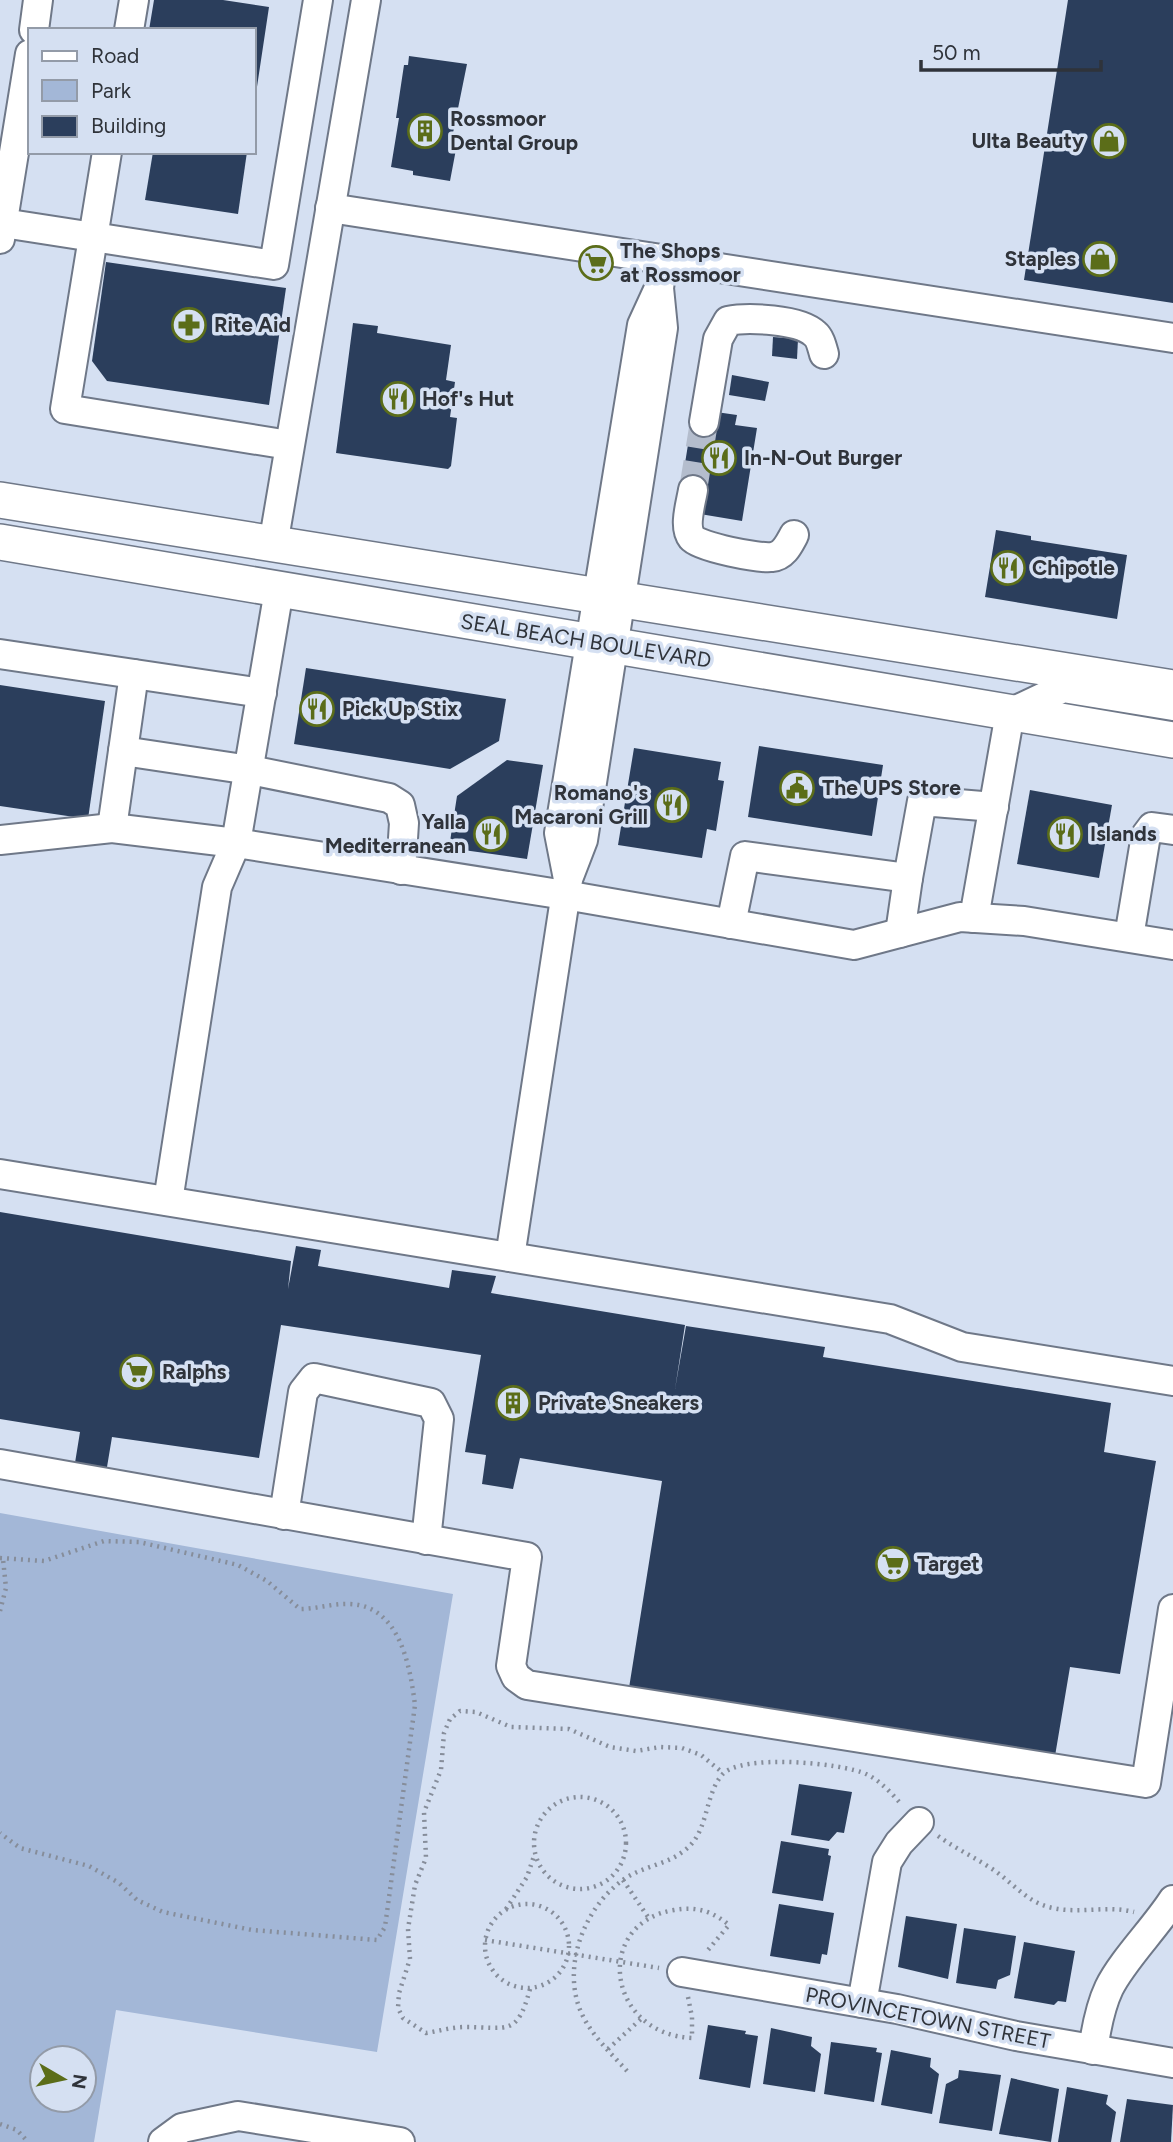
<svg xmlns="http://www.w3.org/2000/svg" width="1173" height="2142" font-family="Figtree,sans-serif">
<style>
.green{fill:#a3b7d7;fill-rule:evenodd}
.building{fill:#2b3e5c}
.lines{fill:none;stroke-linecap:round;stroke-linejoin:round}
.minor-tunnel{stroke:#b4bdcd;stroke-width:28;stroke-dasharray:28 14;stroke-linecap:butt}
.minor-casing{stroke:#6f7888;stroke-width:32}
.major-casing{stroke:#6f7888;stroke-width:38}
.path{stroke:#868d9a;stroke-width:4.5;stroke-dasharray:2 5;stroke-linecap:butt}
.minor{stroke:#fff;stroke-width:28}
.major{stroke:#fff;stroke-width:35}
.labels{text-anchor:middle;stroke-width:7;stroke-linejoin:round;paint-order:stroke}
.poi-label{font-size:21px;font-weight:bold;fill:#2f333a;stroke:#d5e0f2;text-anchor:start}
.street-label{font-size:21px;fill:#2f333a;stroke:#d5e0f2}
</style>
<rect width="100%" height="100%" fill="#d5e0f2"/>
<!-- green -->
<path class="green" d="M0,1513L453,1594L377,2052L116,2010L94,2142H0ZM42,2058H84V2100H42Z"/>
<!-- building -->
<g class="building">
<path d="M154,0H223L269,7L255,100L254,30H149Z"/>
<path d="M1068,0H1173V303L1024,280Z"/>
<path d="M409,56L467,64L451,143L457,144L450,181L413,175V171L391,167L399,118H396L404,65H408Z"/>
<path d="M153,152H247L238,214L145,200Z"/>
<path d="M106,262L286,288L269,405L107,381L92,361Z"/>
<path d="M353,323L378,326L377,333L451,345L446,380L455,382L450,417L457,418L451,466L448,469L336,453Z"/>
<path d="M773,337L798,339L797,359L772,356Z"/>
<path d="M732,375L769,382L765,401L729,395Z"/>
<path d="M716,412L737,415L735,425L757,428L742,521L694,513L681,488L692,420Z"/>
<path d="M996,530L1031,536V540L1127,555L1117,619L985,597Z"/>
<path d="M306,668L506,699L499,741L450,769L294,744Z"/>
<path d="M0,685L105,701L88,819L0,806Z"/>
<path d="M759,746L883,765L872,836L748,817Z"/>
<path d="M634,748L721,762L718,780L724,781L716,831L707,829L702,858L618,845Z"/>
<path d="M507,760L543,765L527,859L449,848L457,796Z"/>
<path d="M1030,790L1112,805L1099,878L1017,864Z"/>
<path d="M0,1212L291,1261L288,1289L296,1246L321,1250L318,1266L449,1288L452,1270L496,1276L491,1293L685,1325L675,1389L686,1326L825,1347L823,1357L1111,1403L1104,1452L1156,1461L1120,1674L1070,1667L1055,1756L629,1688L662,1481L520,1458L513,1489L482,1484L486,1455L465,1452L481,1355L281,1325L259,1458L112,1437L106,1473L74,1469L80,1432L0,1419Z"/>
<path d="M799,1784L852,1792L844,1833L837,1832L829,1841L791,1835Z"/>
<path d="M781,1841L829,1849L828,1855L831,1856L823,1901L772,1893Z"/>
<path d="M779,1904L834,1913L827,1955L822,1954L820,1964L770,1956Z"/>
<path d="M906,1916L957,1924L948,1979L898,1967Z"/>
<path d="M964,1928L1016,1936L1010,1975L998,1980L996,1989L956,1983Z"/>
<path d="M1024,1942L1075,1951L1066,2002L1058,2001L1054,2005L1014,1998Z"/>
<path d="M708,2025L746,2031L745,2034L758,2036L750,2088L699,2079Z"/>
<path d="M771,2028L812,2037L811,2046L821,2054L815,2092L763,2084Z"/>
<path d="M831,2042L877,2048L876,2052L882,2053L874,2102L824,2094Z"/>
<path d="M891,2050L931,2058L930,2067L939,2074L932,2114L881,2105Z"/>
<path d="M959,2070L1001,2075L992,2131L939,2123L946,2084L958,2078Z"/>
<path d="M1011,2078L1059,2089L1051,2142L999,2134Z"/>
<path d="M1067,2087L1108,2095L1106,2104L1116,2112L1111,2142H1058Z"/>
<path d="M1127,2099L1173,2105L1171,2142H1120Z"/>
</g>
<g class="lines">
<!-- minor-tunnel -->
<path class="minor-tunnel" d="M693,490L704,422"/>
<!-- minor casing -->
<g class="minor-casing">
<g id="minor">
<path d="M34,30L38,0"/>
<path d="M129,30L134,0"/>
<path d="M107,152L65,409L289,445"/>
<path d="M330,208L1173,338"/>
<path d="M3,223L274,265L318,0"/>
<path d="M0,239L30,54"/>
<path d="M704,422L718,339L728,321C747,317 800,319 815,334C820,338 822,347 824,354"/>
<path d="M693,490C691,503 683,527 692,538C699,547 760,559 772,557C784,556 789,544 794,535"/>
<path d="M273,545L366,0"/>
<path d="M0,654L262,693"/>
<path d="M123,751L250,770L389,798L400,805L404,823L401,870"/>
<path d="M112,828L134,674"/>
<path d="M0,840L112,828L236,843L565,895L854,945L960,917L1024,921L1173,945"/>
<path d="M568,879L559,833L642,325L659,288"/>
<path d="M974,918L1010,713L1063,688L1173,706"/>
<path d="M731,924L745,856L908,878L922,801L994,807"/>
<path d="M900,933L908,878"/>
<path d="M1129,937L1146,835L1152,827L1173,830"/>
<path d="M0,1174L890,1319L962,1347L1173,1381"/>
<path d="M168,1201L217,887L236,843L279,590"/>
<path d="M510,1257L568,879L583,840L663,328L659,288L663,260"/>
<path d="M0,1464L527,1557L511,1666L516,1677L527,1685L1146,1783L1173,1609"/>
<path d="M284,1515L303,1392L314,1378L431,1403L439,1419L426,1540"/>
<path d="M682,1972L897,2009L1016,2036L1173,2063"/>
<path d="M862,2003L887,1862L899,1843L919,1822"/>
<path d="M1093,2050C1096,2029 1100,2007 1109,1988C1122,1961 1155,1928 1173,1900"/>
<path d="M163,2142L182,2128L238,2116L400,2142"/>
</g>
</g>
<!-- major casing -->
<g class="major-casing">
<g id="major">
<path d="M0,500L1173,688"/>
<path d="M0,542L1173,740"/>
</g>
</g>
<!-- path -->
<g class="path">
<path d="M0,1558L44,1561L104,1541L139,1542L238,1565L267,1581L300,1609C317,1609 333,1603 350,1604C400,1606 410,1666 415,1705L385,1927L377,1940L252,1930L163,1912L137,1900L119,1883L89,1866L20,1848L0,1833"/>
<path d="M0,1611L6,1588L3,1559"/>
<circle cx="580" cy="1843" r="46"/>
<path d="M938,1836C955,1848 972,1856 989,1867C1011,1880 1026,1903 1053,1908C1080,1914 1107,1905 1134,1912"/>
<path d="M623,1880L648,1917"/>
<circle cx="527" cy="1946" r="42"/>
<path d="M506,1909L527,1877L534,1856"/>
<path d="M485,1940L659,1968"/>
<path d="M530,1989C517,2037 508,2027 465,2027C452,2027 439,2031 426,2033L403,2018L398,2008L399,1993L410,1959L408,1929L415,1885L426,1858L424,1812L441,1770L444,1733L450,1719L460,1711L476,1712L511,1727L569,1729L610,1747L636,1751L660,1747L682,1748L701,1755L723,1773"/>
<path d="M688,1997L692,2017V2038C606,2034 593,1923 674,1910C696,1906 712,1911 729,1925L708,1950"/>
<path d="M608,2049L641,2019"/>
<path d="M627,2071C609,2051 588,2032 579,2007C563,1962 586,1906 623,1880C642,1866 667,1865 685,1850C709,1832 704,1796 722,1775C740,1753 842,1763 866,1774C881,1781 892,1794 902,1805"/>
<path d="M0,2124L17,2130L28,2142"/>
</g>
<!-- minor -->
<use href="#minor" class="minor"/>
<!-- major -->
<use href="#major" class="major"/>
</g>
<!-- icons -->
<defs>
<g id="building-ring" transform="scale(1.75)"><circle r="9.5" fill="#d5e0f2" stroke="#5b6d19" stroke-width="1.5"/><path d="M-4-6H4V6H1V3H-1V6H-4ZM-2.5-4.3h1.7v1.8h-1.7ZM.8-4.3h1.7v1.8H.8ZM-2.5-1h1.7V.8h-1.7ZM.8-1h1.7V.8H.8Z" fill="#5b6d19"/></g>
<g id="shop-ring" transform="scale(1.75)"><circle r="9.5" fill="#d5e0f2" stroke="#5b6d19" stroke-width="1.5"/><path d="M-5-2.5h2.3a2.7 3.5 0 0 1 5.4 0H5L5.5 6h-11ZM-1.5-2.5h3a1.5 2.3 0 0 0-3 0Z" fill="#5b6d19"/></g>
<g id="supermarket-ring" transform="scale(1.75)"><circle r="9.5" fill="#d5e0f2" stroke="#5b6d19" stroke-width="1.5"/><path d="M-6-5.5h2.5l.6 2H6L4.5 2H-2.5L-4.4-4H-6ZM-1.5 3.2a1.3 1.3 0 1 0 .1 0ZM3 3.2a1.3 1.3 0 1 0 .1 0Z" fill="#5b6d19"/></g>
<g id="pharmacy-ring" transform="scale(1.75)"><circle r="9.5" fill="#d5e0f2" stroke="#5b6d19" stroke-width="1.5"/><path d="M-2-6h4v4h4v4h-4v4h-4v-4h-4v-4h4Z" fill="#5b6d19"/></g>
<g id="restaurant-ring" transform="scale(1.75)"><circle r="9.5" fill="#d5e0f2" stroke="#5b6d19" stroke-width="1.5"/><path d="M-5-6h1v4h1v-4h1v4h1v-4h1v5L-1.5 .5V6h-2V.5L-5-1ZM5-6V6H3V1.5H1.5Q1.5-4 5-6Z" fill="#5b6d19"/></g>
<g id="civic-ring" transform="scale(1.75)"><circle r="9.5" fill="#d5e0f2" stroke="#5b6d19" stroke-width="1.5"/><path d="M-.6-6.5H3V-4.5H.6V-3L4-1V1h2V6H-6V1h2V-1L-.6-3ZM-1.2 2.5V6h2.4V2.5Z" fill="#5b6d19"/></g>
</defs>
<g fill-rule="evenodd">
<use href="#building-ring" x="425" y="131"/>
<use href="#shop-ring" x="1109" y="141"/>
<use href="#shop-ring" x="1100" y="259"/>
<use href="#supermarket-ring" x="596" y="263"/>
<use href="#pharmacy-ring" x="189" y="325"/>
<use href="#restaurant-ring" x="398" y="399"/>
<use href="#restaurant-ring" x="719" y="458"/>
<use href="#restaurant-ring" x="1008" y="568"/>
<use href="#restaurant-ring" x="317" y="709"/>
<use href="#civic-ring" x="797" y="788"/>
<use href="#restaurant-ring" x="672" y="805"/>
<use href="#restaurant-ring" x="491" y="834"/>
<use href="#restaurant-ring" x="1065" y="834"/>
<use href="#supermarket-ring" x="137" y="1372"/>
<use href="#building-ring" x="513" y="1403"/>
<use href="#supermarket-ring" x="893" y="1564"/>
</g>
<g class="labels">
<!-- poi labels -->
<g class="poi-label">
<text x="450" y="126">Rossmoor<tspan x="450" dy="24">Dental Group</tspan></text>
<text x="1084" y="148" text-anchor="end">Ulta Beauty</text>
<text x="620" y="258">The Shops<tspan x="620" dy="24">at Rossmoor</tspan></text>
<text x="1076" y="266" text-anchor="end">Staples</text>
<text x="214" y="332">Rite Aid</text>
<text x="422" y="406">Hof's Hut</text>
<text x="744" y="465">In-N-Out Burger</text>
<text x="1032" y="575">Chipotle</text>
<text x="342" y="716">Pick Up Stix</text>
<text x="822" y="795">The UPS Store</text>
<text x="648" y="800" text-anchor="end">Romano's<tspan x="648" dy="24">Macaroni Grill</tspan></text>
<text x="466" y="829" text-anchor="end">Yalla<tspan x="466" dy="24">Mediterranean</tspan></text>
<text x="1090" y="841">Islands</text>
<text x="162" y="1379">Ralphs</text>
<text x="538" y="1410">Private Sneakers</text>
<text x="917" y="1571">Target</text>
</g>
<!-- street labels -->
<g class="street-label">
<text transform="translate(586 641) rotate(9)" y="7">SEAL BEACH BOULEVARD</text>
<text transform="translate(928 2018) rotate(11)" y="7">PROVINCETOWN STREET</text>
</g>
</g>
<!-- legend -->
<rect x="28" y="28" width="228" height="126" fill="#d5e0f2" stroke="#939ba8" stroke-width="2"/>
<rect x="42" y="51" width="35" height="10" fill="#ffffff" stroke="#939ba8" stroke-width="2"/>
<text x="91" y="63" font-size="21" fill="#2f333a">Road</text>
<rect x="42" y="80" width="35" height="21" fill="#a3b7d7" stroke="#939ba8" stroke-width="2"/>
<text x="91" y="98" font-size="21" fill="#2f333a">Park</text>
<rect x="42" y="116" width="35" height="21" fill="#2b3e5c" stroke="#939ba8" stroke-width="2"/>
<text x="91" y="133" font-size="21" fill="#2f333a">Building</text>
<!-- north arrow -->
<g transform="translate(63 2079) rotate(99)"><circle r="33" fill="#d5e0f2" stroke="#939ba8" stroke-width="2"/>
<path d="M0-5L12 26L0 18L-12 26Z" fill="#5b6d19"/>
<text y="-10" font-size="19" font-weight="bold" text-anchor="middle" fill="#2f333a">N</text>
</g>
<!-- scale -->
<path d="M921 60v10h180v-10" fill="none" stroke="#2f333a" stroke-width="3.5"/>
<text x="932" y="60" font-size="21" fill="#2f333a" stroke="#d5e0f2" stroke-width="5" paint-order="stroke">50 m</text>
</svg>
